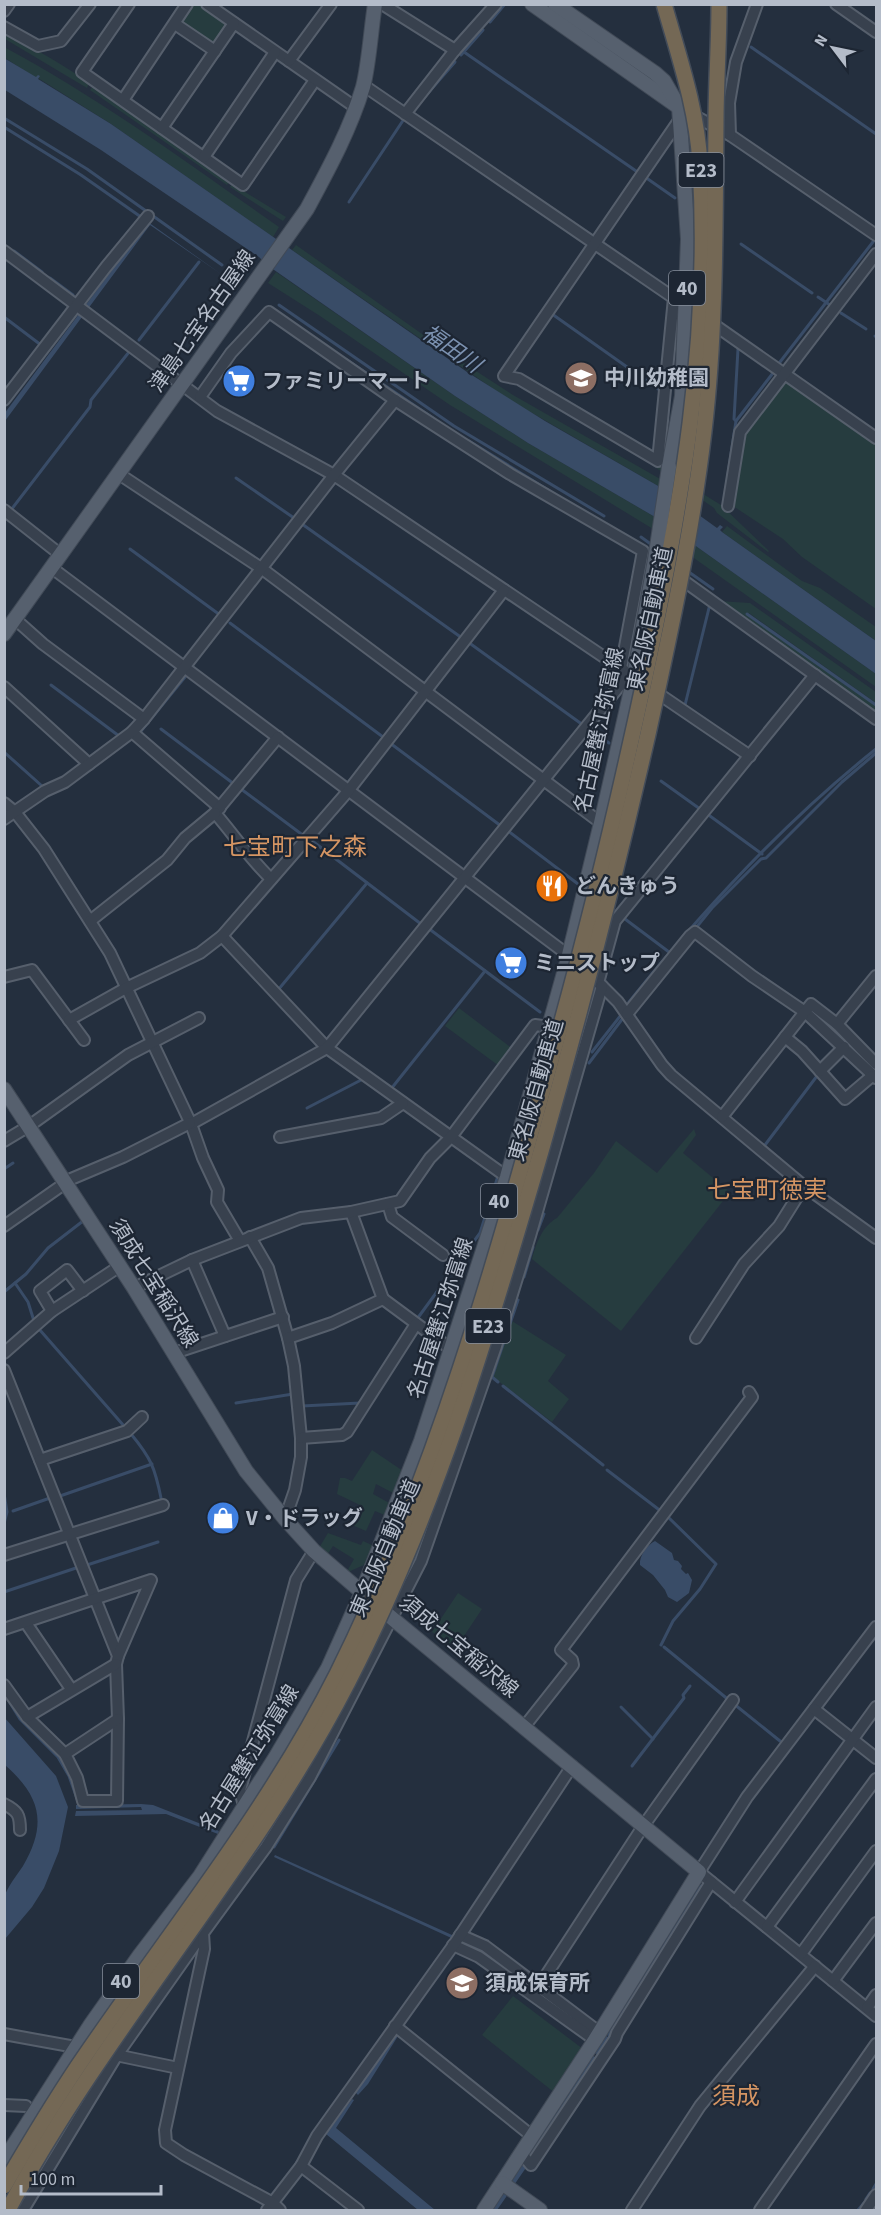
<svg xmlns="http://www.w3.org/2000/svg" width="881" height="2215" font-family="'Source Sans 3','Noto Sans JP',sans-serif">
<style>
.green{fill:#263c3f}
.water{fill:#394c67}
.lines{fill:none;stroke-linecap:round;stroke-linejoin:round}
.stream{stroke:#394c67;stroke-width:3}
.minor-casing{stroke:#565f6c;stroke-width:14}
.major-casing{stroke:#414a57;stroke-width:16}
.minor{stroke:#38414e;stroke-width:10}
.major{stroke:#56606e;stroke-width:14}
.major-bridge-casing{stroke:#414a57;stroke-width:16;stroke-linecap:butt}
.highway-bridge-casing{stroke:#434c59;stroke-width:18;stroke-linecap:butt}
.major-bridge{stroke:#56606e;stroke-width:14}
.highway-bridge{stroke:#746855;stroke-width:15}
.labels{text-anchor:middle;stroke-width:4.5;stroke-linejoin:round;paint-order:stroke}
.shield{fill:#1d2633;stroke:#878f9c;stroke-width:1.5}
.shield-label{font-size:20px;font-weight:bold;fill:#b4bcc9}
.street-label{font-size:21px;fill:#b4bcc9;stroke:#1d2633}
.poi-label{font-size:21px;font-weight:bold;fill:#b4bcc9;stroke:#1d2633;text-anchor:start}
.water-label{font-size:22px;font-style:italic;fill:#7c92b1;stroke:#1d2633}
.quarter-label{font-size:24px;fill:#d59563;stroke:#1d2633}
</style>
<rect width="100%" height="100%" fill="#242f3e"/>
<!-- green -->
<g class="green">
<path d="M192,5H199L226,22L227,26L216,43L212,45L183,24L182,21Z"/>
<path d="M4,33C34,48 62,64 89,83L87,88L5,39Z"/>
<path d="M4,47C101,99 189,164 279,227L273,237L111,124L38,78L39,76L36,78L5,58Z"/>
<path d="M93,86L230,181L227,185L90,90Z"/>
<path d="M232,184L286,217L283,221L230,187Z"/>
<path d="M296,245L459,360L513,395L662,480L660,487L508,399L292,250Z"/>
<path d="M276,272L455,396L528,443L655,517L653,529L450,405L320,316L268,283Z"/>
<path d="M789,380L876,441V609L802,557L783,539L730,504L741,438L784,381Z"/>
<path d="M512,381L647,458L661,468L721,505L769,551L768,552L717,513L714,508L636,454L531,394Z"/>
<path d="M727,526L802,581L820,588L876,627V641L722,532Z"/>
<path d="M693,544L876,674V687L691,556Z"/>
<path d="M718,601L750,603L876,692V703L749,613L747,614L876,706V712Z"/>
<path d="M459,1008L513,1049L499,1066L445,1026Z"/>
<path d="M694,1129L696,1135L683,1153L730,1192L621,1331L532,1259C536,1244 542,1226 557,1218L594,1173L616,1141L657,1173Z"/>
<path d="M512,1321L566,1355L548,1381L569,1399L552,1422L493,1377Z"/>
<path d="M372,1450L403,1471L395,1494L376,1484L373,1494L391,1504L387,1516L375,1511L366,1531L352,1525L362,1506L337,1494L340,1478H345L352,1481Z"/>
<path d="M328,1533L361,1545L363,1541L374,1546L366,1564L346,1573L354,1559L333,1546L327,1555L319,1548Z"/>
<path d="M458,1593L482,1609L456,1648L432,1632Z"/>
<path d="M513,1996L583,2049L555,2093L482,2035Z"/>
</g>
<!-- water -->
<g class="water">
<path d="M4,58L36,77L38,75L40,76L38,79L111,124L467,372L545,421L660,487L717,528L720,525L723,527L720,530L722,532L876,641V674L655,517L528,443L455,396L267,265L259,257L101,150L5,90Z"/>
<path d="M148,222L221,274L150,225L5,421L4,414Z"/>
<path d="M655,1541L672,1553L674,1560L678,1561L682,1566L681,1569L686,1574L688,1573L692,1580L689,1593L677,1602L668,1597L665,1590L653,1575L640,1565C639,1556 647,1545 655,1541Z"/>
<path d="M4,1717L56,1776L68,1807L59,1851L44,1888L32,1907L5,1939C4,1926 2,1910 4,1898C7,1887 17,1875 23,1866C48,1823 40,1796 5,1765Z"/>
<path d="M141,1804L153,1805L219,1831L218,1834L166,1814L75,1816L76,1811L142,1810L141,1807L76,1809V1805Z"/>
<path d="M275,1855L483,1949L595,2031L512,1977L482,1952L274,1857Z"/>
<path d="M700,1885H702C640,1997 570,2105 497,2210H493L593,2056L595,2057L597,2054L594,2053L606,2036L608,2037L607,2034Z"/>
<path d="M396,2034L398,2036L368,2084L358,2095L355,2092Z"/>
<path d="M352,2099L354,2100L336,2128L435,2210H418L326,2134Z"/>
</g>
<g class="lines">
<!-- stream -->
<g class="stream">
<path d="M490,22L505,4"/>
<path d="M751,47L876,134"/>
<path d="M464,52L639,173"/>
<path d="M461,55L483,30"/>
<path d="M421,101L455,62"/>
<path d="M4,118L87,169L222,265"/>
<path d="M4,127L81,175L141,217"/>
<path d="M645,177L675,198"/>
<path d="M349,202L404,119"/>
<path d="M741,244L812,293"/>
<path d="M14,251L42,272"/>
<path d="M50,278L73,295"/>
<path d="M818,297L830,305"/>
<path d="M279,305L454,426L604,516"/>
<path d="M841,313L866,329"/>
<path d="M552,314L661,391"/>
<path d="M4,317L41,345"/>
<path d="M875,336L876,337"/>
<path d="M139,340L199,262"/>
<path d="M347,360L433,418"/>
<path d="M780,362L876,238"/>
<path d="M736,421L734,419L738,349"/>
<path d="M469,441L553,493"/>
<path d="M728,474L736,421L773,373"/>
<path d="M236,478L294,518"/>
<path d="M11,510L90,407L91,400L129,352"/>
<path d="M302,524L462,638"/>
<path d="M641,537L652,545"/>
<path d="M130,549L220,615"/>
<path d="M686,570L713,589"/>
<path d="M747,614L876,705"/>
<path d="M230,623L383,737"/>
<path d="M468,642L583,725"/>
<path d="M51,685L119,736"/>
<path d="M685,705L710,604"/>
<path d="M589,728L609,743"/>
<path d="M161,729L234,784"/>
<path d="M141,731L185,677"/>
<path d="M390,743L501,826"/>
<path d="M4,752L42,786"/>
<path d="M661,781L700,809"/>
<path d="M241,789L304,836"/>
<path d="M710,816L762,854"/>
<path d="M507,830L578,884"/>
<path d="M311,840L421,924"/>
<path d="M625,919L669,952"/>
<path d="M428,928L540,1012"/>
<path d="M695,929L712,908L761,859L766,858L842,782L876,753"/>
<path d="M278,990L367,883"/>
<path d="M629,1002C703,910 784,822 876,749"/>
<path d="M813,1013L831,1026L855,1050"/>
<path d="M592,1052L621,1015"/>
<path d="M589,1063L623,1018"/>
<path d="M391,1089L485,971"/>
<path d="M307,1108L363,1079"/>
<path d="M765,1145L817,1076"/>
<path d="M4,1169L13,1163"/>
<path d="M538,1230L544,1214"/>
<path d="M524,1277L533,1247"/>
<path d="M15,1283L28,1302L34,1321"/>
<path d="M4,1292L26,1274L48,1248L83,1221"/>
<path d="M417,1319L480,1233L498,1176"/>
<path d="M39,1329L124,1426"/>
<path d="M498,1382L492,1377L518,1300"/>
<path d="M503,1386L603,1465"/>
<path d="M236,1403L293,1394"/>
<path d="M302,1406L360,1403"/>
<path d="M131,1434C151,1458 155,1468 161,1498"/>
<path d="M607,1470L662,1512"/>
<path d="M4,1493L7,1512L4,1524"/>
<path d="M60,1496L152,1464"/>
<path d="M13,1511L50,1498"/>
<path d="M87,1565L158,1542"/>
<path d="M4,1592L76,1568"/>
<path d="M661,1645L673,1621L700,1589L716,1564L667,1516"/>
<path d="M664,1647L730,1701"/>
<path d="M7,1698L20,1719L58,1757L69,1776L80,1807"/>
<path d="M734,1704L780,1741"/>
<path d="M621,1707L653,1739"/>
<path d="M632,1766L684,1698L683,1695L690,1686"/>
<path d="M274,1847L339,1740"/>
<path d="M873,2189L876,2184"/>
<path d="M866,2199L870,2193"/>
<path d="M858,2210L864,2203"/>
</g>
<!-- minor casing -->
<g class="minor-casing">
<g id="minor">
<path d="M129,4L82,72L243,185L315,80"/>
<path d="M207,4L355,107"/>
<path d="M382,4L455,50"/>
<path d="M836,4L876,32"/>
<path d="M4,11L9,4"/>
<path d="M175,24L215,51"/>
<path d="M4,27L38,46L61,41L90,4"/>
<path d="M289,61L331,4"/>
<path d="M363,85L674,298L686,305L876,438"/>
<path d="M123,100L187,4"/>
<path d="M405,114L455,50L496,4"/>
<path d="M691,114L730,135L876,235"/>
<path d="M162,128L234,23"/>
<path d="M730,135L729,103L736,62L757,4"/>
<path d="M204,157L275,52"/>
<path d="M4,251L217,411L334,475L638,680"/>
<path d="M674,298L658,461L519,379L504,376L680,119"/>
<path d="M200,397L231,353L269,312L395,400L510,474L643,551L621,668"/>
<path d="M4,400L106,267L148,216"/>
<path d="M119,474L261,568L601,823"/>
<path d="M728,506L740,432L876,254"/>
<path d="M4,510L61,555"/>
<path d="M52,568L572,958"/>
<path d="M677,576L876,719"/>
<path d="M15,619L43,644L144,719"/>
<path d="M4,687L89,764"/>
<path d="M653,690L750,756"/>
<path d="M132,732L220,808"/>
<path d="M4,803L15,812L44,849L110,953L191,1124L203,1158L218,1190L217,1202L240,1241"/>
<path d="M4,819L45,791L65,782L132,732L144,719L334,475L395,400"/>
<path d="M271,879C250,859 234,835 215,813L278,737"/>
<path d="M90,921L167,860L185,838L215,813"/>
<path d="M222,936L327,1048L507,1177"/>
<path d="M4,977L32,970L84,1040"/>
<path d="M598,983L615,921L815,675"/>
<path d="M599,983L618,1002L662,1065L671,1075L804,1186L876,1238"/>
<path d="M627,1014L690,936L695,932L752,976L805,1012L876,1078"/>
<path d="M69,1020L126,988L200,953L222,936L349,790L504,590"/>
<path d="M837,1024L876,976"/>
<path d="M785,1037L802,1051L845,1099L872,1076"/>
<path d="M820,1071L844,1047"/>
<path d="M722,1117L811,1004L837,1024L876,1064"/>
<path d="M191,1124L327,1048L629,674"/>
<path d="M280,1137L381,1118L403,1103"/>
<path d="M4,1141L29,1126L128,1055L199,1018"/>
<path d="M388,1204L392,1217L443,1255"/>
<path d="M351,1212L383,1299"/>
<path d="M4,1226L71,1179L123,1157L190,1123"/>
<path d="M250,1237L268,1268L288,1338L294,1366L301,1438V1457L295,1490L285,1519"/>
<path d="M192,1260L225,1336"/>
<path d="M134,1288L192,1260L301,1218L351,1212L400,1201L430,1158L451,1137L535,1025L550,1027"/>
<path d="M52,1311L40,1291L67,1270L83,1291"/>
<path d="M288,1338L332,1323L383,1299L452,1350"/>
<path d="M696,1338L744,1264L779,1226L804,1186"/>
<path d="M4,1353L52,1311L120,1266"/>
<path d="M174,1353L283,1317"/>
<path d="M4,1370L118,1656L116,1664L118,1719L117,1801H83L77,1778L65,1754L27,1717L4,1685"/>
<path d="M301,1438L342,1435L347,1432L416,1324"/>
<path d="M40,1460L127,1431L142,1417"/>
<path d="M4,1555L163,1505"/>
<path d="M26,1623L71,1689"/>
<path d="M876,1627L747,1797L699,1872L876,2016"/>
<path d="M4,1629L151,1580L118,1656"/>
<path d="M814,1709L876,1758"/>
<path d="M27,1717L116,1664"/>
<path d="M524,1727L573,1665L572,1660L561,1650L752,1397L749,1392"/>
<path d="M65,1754L118,1719"/>
<path d="M4,1804C18,1811 20,1815 20,1830"/>
<path d="M244,1806L240,1790L296,1580L314,1551"/>
<path d="M735,1902L876,1707"/>
<path d="M767,1927L876,1779"/>
<path d="M460,1935L485,1946L599,2032"/>
<path d="M453,1945L479,1957L595,2040"/>
<path d="M801,1954L876,1851"/>
<path d="M833,1981L876,1923"/>
<path d="M539,1986L644,1825L733,1700"/>
<path d="M867,2008L876,1995"/>
<path d="M395,2026L532,2136"/>
<path d="M4,2034L81,2048"/>
<path d="M111,2054L178,2068"/>
<path d="M4,2105L26,2106"/>
<path d="M521,2153L531,2165L615,2039L617,2033L711,1882"/>
<path d="M301,2166L358,2210"/>
<path d="M23,2210L117,2055L203,1933"/>
<path d="M267,2210L301,2166L317,2136L455,1943L572,1766"/>
<path d="M280,2210L273,2203L184,2155L166,2143L165,2130L204,1949L203,1933L266,1847L310,1777L421,1561L496,1346L530,1236L602,986"/>
<path d="M632,2210L700,2106L815,1966"/>
<path d="M760,2210L876,2044"/>
<path d="M866,2210L876,2195"/>
</g>
</g>
<!-- major casing -->
<g class="major-casing">
<g id="major">
<path d="M532,4L677,106"/>
<path d="M555,4L655,73L664,81L679,107L688,239L682,396L669,467"/>
<path d="M4,634L307,209C328,170 350,130 363,87C369,64 371,29 375,4"/>
<path d="M4,1089L134,1288L246,1471L285,1519L314,1551L393,1619L699,1872L595,2040L484,2210"/>
<path d="M4,2160L91,2024L139,1956L200,1876L275,1758L328,1668L362,1592L421,1441L507,1177L569,955L601,823L634,677L655,560"/>
<path d="M502,2183L540,2210"/>
</g>
</g>
<!-- minor -->
<use href="#minor" class="minor"/>
<!-- major -->
<use href="#major" class="major"/>
<!-- major-bridge casing -->
<g class="major-bridge-casing">
<path id="major-bridge" d="M655,560L669,467"/>
</g>
<!-- highway-bridge casing -->
<g class="highway-bridge-casing">
<g id="highway-bridge">
<path d="M4,2186C28,2145 52,2105 78,2066C166,1936 266,1815 337,1674C435,1478 495,1264 553,1053C588,929 618,803 645,677C681,507 711,339 700,164C697,109 679,57 664,4"/>
<path d="M8,2210C107,2025 252,1869 348,1682C435,1513 489,1330 542,1148C581,1011 616,873 648,734C670,634 692,533 704,431C716,329 715,226 716,123C716,84 719,44 719,4"/>
</g>
</g>
<!-- major-bridge -->
<use href="#major-bridge" class="major-bridge"/>
<!-- highway-bridge -->
<use href="#highway-bridge" class="highway-bridge"/>
</g>
<!-- icons -->
<defs>
<g id="school-disc" transform="scale(1.725)"><circle r="9.5" fill="#8d6e63" stroke="#1d2633"/><path d="M0-5L7-2L0 1L-7-2ZM-4 1L0 2.5L4 1V4Q0 6-4 4Z" fill="#fff"/></g>
<g id="supermarket-disc" transform="scale(1.725)"><circle r="9.5" fill="#3f7fe0" stroke="#1d2633"/><path d="M-6-5.5h2.5l.6 2H6L4.5 2H-2.5L-4.4-4H-6ZM-1.5 3.2a1.3 1.3 0 1 0 .1 0ZM3 3.2a1.3 1.3 0 1 0 .1 0Z" fill="#fff"/></g>
<g id="restaurant-disc" transform="scale(1.725)"><circle r="9.5" fill="#e8710a" stroke="#1d2633"/><path d="M-5-6h1v4h1v-4h1v4h1v-4h1v5L-1.5 .5V6h-2V.5L-5-1ZM5-6V6H3V1.5H1.5Q1.5-4 5-6Z" fill="#fff"/></g>
<g id="shop-disc" transform="scale(1.725)"><circle r="9.5" fill="#3f7fe0" stroke="#1d2633"/><path d="M-5-2.5h2.3a2.7 3.5 0 0 1 5.4 0H5L5.5 6h-11ZM-1.5-2.5h3a1.5 2.3 0 0 0-3 0Z" fill="#fff"/></g>
</defs>
<g fill-rule="evenodd">
<use href="#school-disc" x="581" y="378"/>
<use href="#supermarket-disc" x="239" y="381"/>
<use href="#restaurant-disc" x="552" y="886"/>
<use href="#supermarket-disc" x="511" y="963"/>
<use href="#shop-disc" x="223" y="1518"/>
<use href="#school-disc" x="462" y="1983"/>
</g>
<g class="labels">
<!-- shield labels -->
<g class="shield">
<rect x="678.5" y="153" width="45" height="34" rx="4.5"/>
<rect x="669" y="271" width="36" height="34" rx="4.5"/>
<rect x="481" y="1184" width="36" height="34" rx="4.5"/>
<rect x="465.5" y="1309" width="45" height="34" rx="4.5"/>
<rect x="103" y="1964" width="36" height="34" rx="4.5"/>
</g>
<g class="shield-label">
<text x="701" y="177">E23</text>
<text x="687" y="295">40</text>
<text x="499" y="1208">40</text>
<text x="488" y="1333">E23</text>
<text x="121" y="1988">40</text>
</g>
<!-- street labels -->
<g class="street-label">
<text transform="translate(202 321) rotate(-55)" y="7">津島七宝名古屋線</text>
<text transform="translate(650 619) rotate(-78)" y="7">東名阪自動車道</text>
<text transform="translate(599 730) rotate(-78)" y="7">名古屋蟹江弥富線</text>
<text transform="translate(536 1090) rotate(-74)" y="7">東名阪自動車道</text>
<text transform="translate(154 1283) rotate(58)" y="7">須成七宝稲沢線</text>
<text transform="translate(440 1318) rotate(-72)" y="7">名古屋蟹江弥富線</text>
<text transform="translate(385 1548) rotate(-67)" y="7">東名阪自動車道</text>
<text transform="translate(459 1646) rotate(40)" y="7">須成七宝稲沢線</text>
<text transform="translate(249 1758) rotate(-58)" y="7">名古屋蟹江弥富線</text>
</g>
<!-- poi labels -->
<g class="poi-label">
<text x="604" y="385">中川幼稚園</text>
<text x="262" y="388">ファミリーマート</text>
<text x="575" y="893">どんきゅう</text>
<text x="534" y="970">ミニストップ</text>
<text x="246" y="1525">V・ドラッグ</text>
<text x="485" y="1990">須成保育所</text>
</g>
<!-- water labels -->
<g class="water-label">
<text transform="translate(452 348) rotate(35)" y="8">福田川</text>
</g>
<!-- quarter labels -->
<g class="quarter-label">
<text x="295" y="855">七宝町下之森</text>
<text x="767" y="1198">七宝町徳実</text>
<text x="736" y="2104">須成</text>
</g>
</g>
<!-- border -->
<rect width="881" height="2215" fill="none" stroke="#b4bcc9" stroke-width="12"/>
<!-- north arrow -->
<g transform="translate(833 48) rotate(302)" stroke="#1d2633" stroke-width="4.5" paint-order="stroke">
<path d="M0-4.5L10 22L0 15L-10 22Z" fill="#b4bcc9"/>
<text y="-9" font-size="16" font-weight="bold" text-anchor="middle" fill="#b4bcc9">N</text>
</g>
<!-- scale -->
<path d="M21 2185v9h140v-9" fill="none" stroke="#b4bcc9" stroke-width="3"/>
<text x="30" y="2185" font-size="18" fill="#b4bcc9" stroke="#1d2633" stroke-width="4.5" paint-order="stroke">100 m</text>
</svg>
